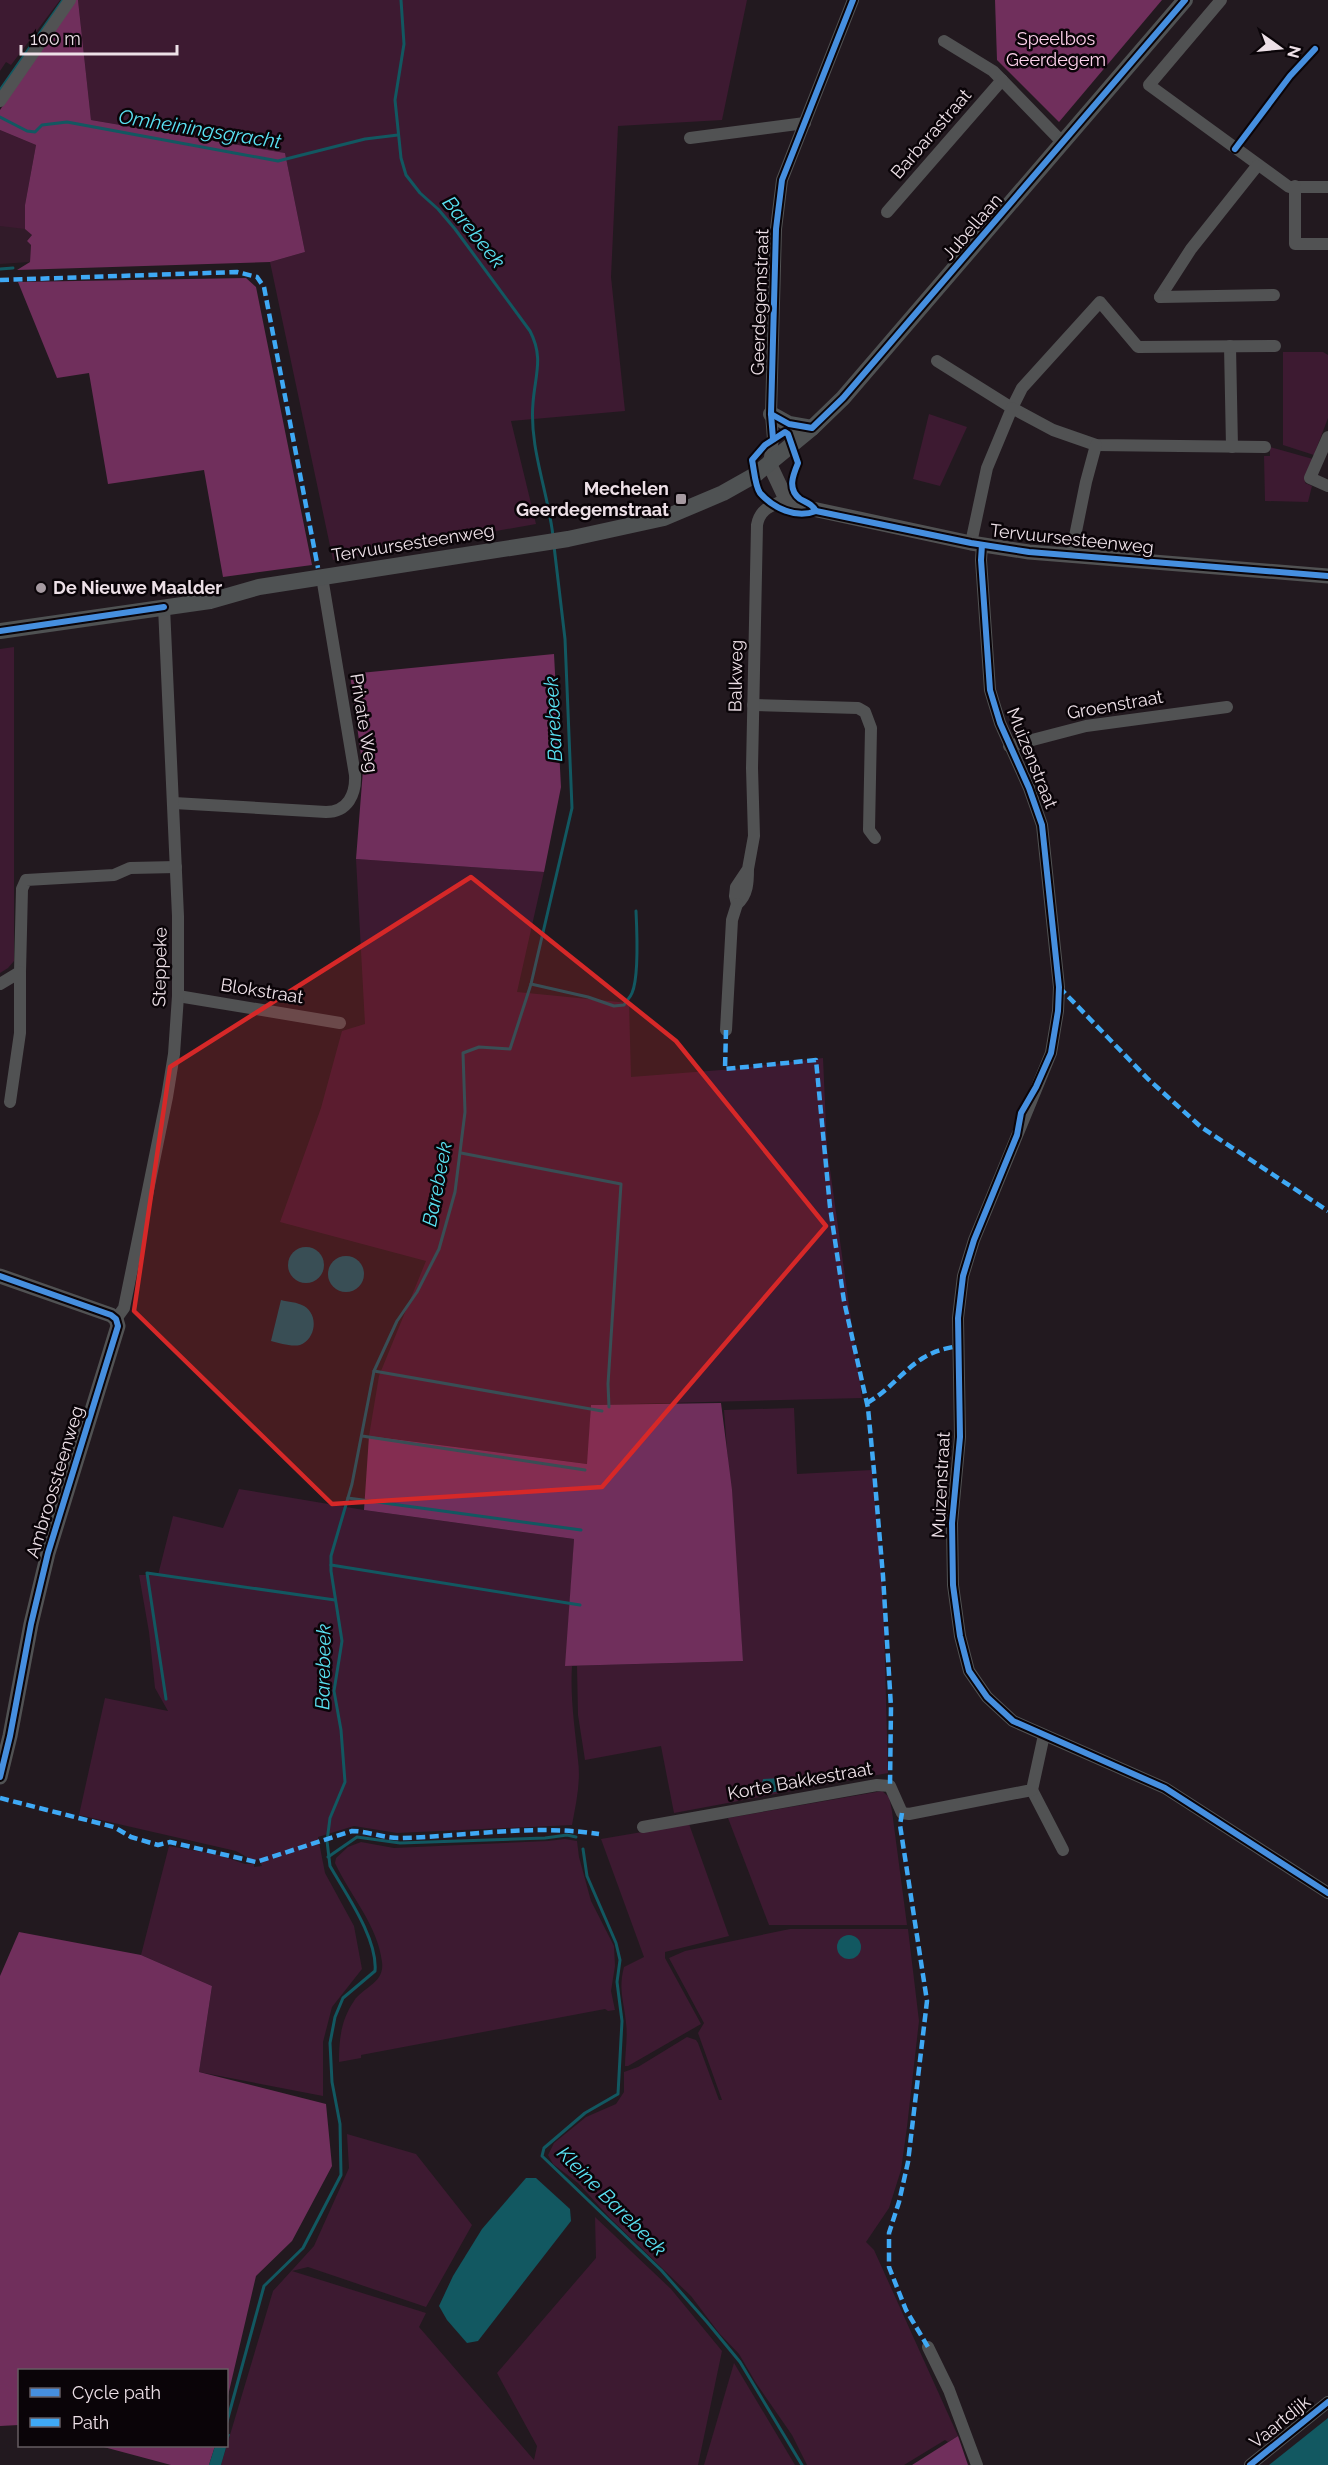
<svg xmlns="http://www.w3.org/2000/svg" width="1328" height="2465" font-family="Raleway,sans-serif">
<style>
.built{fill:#311b29}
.green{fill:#3d1a31}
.forest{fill:#702f5c}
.water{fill:#125861}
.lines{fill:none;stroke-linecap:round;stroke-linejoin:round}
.stream{stroke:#125861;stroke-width:3}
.minor{stroke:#515253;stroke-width:12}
.tertiary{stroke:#515253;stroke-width:15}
.secondary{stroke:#4f5253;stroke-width:16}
.quiet{stroke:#3fa9f5;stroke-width:4.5;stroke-dasharray:9 4.5;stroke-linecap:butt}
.cycleway-casing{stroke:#0a0408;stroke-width:10}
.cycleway{stroke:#468fdf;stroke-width:6}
.marked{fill:#d62828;fill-opacity:0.2;stroke:#d62828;stroke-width:4.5;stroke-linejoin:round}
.poi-dot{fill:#a69aa1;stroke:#0a0408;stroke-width:2}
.labels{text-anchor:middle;stroke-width:5;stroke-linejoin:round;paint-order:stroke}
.park-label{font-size:18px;fill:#fed2ec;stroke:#0a0408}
.street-label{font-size:18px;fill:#ede0e7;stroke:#0a0408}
.poi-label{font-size:18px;font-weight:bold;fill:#ede0e7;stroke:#0a0408;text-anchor:end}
.water-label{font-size:20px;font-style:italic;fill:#5ae2f3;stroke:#0a0408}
</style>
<rect width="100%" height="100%" fill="#22191f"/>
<!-- built -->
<path class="built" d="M0,130L32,235L27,241L31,245L30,262L0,264Z"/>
<!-- green -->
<g class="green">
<path d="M0,0H60L11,65L6,62L0,71Z"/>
<path d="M78,0H747L722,120L618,126L611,277L625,411L511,421L536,524L333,560L270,262L305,252L285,153L91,120Z"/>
<path d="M0,130L36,145L25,205V229L0,226Z"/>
<path d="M1283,352H1323L1328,355V418L1314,455L1283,445Z"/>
<path d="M929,414L967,427L940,486L913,479Z"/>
<path d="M1270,447L1313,459L1305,483L1312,486L1308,502L1265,501L1264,456H1270Z"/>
<path d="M14,647V961L8,968L0,973V649Z"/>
<path d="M356,859L544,872L517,992L629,1003L631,1077L734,1069L823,1058L827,1148L862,1398L591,1405L588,1464L369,1436L379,1376L426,1261L280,1222L321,1108L342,1031L365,1024Z"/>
<path d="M794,1408L797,1474L872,1470L883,1589L888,1773L674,1813L661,1746L585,1760L578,1715L577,1666H572C570,1699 575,1728 578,1760C581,1782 576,1803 572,1825L397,1833L354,1826L318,1837L325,1873L354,1926L362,1969L332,2007L323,2042V2096L199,2072L212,1986L141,1955L169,1846L219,1855L245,1864H254V1867L262,1866L259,1859L252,1860L236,1851L79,1815L105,1698L168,1711L155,1688L149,1632L139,1575H158L173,1516L223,1528L239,1489L364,1510L574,1539L566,1666L743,1661L724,1410Z"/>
<path d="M882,1791L889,1797L892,1811L907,1925H769L728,1818Z"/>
<path d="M689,1824L729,1936L665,1952V1958L701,2024L628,2066H625C625,2052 628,2037 626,2023C624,2001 618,1990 624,1967L644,1957L601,1839Z"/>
<path d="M565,1839L577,1841L579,1857L591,1901L614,1946L615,1966L611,1991L615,2010L608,2011L605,2009L361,2055V2058L339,2062C339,2039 341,2020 354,2001C363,1987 385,1983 382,1962C378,1926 350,1895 335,1863L336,1858L348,1847L361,1842L394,1848L548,1841Z"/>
<path d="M790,1929H908L919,2021L907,2127L901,2170L889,2208L866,2242L874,2250L958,2436L948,2442L945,2440L904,2465H807L792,2435L756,2383L739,2354L719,2333L691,2296L610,2218L578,2183L553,2164L548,2155L554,2143L586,2117L616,2104L624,2092V2072L638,2067L687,2037L696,2040L698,2043L719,2100H722L698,2033L704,2023L669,1958L685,1951Z"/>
<path d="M347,2134L416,2154L472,2225L426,2307L308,2267L292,2271L426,2313L419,2327L534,2460L537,2446L497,2373L596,2258L595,2217L671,2289L722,2351L698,2465H221L273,2291L314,2246L349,2168Z"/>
<path d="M734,2363L795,2465H704Z"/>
</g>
<!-- forest -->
<g class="forest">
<path d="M73,0H78L91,120L285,153L305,252L270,262L17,270L30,262L31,245L27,241L32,235L25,229V205L36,145L0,130V110Z"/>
<path d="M995,0H1162L1059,122L997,60Z"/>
<path d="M246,278L256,287L312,565L223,577L204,470L108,484L89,373L57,378L18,282Z"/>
<path d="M554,654L561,787L544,872L356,859L363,770L350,674Z"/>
<path d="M721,1403L732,1490L743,1661L565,1666L574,1539L364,1510L369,1436L587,1464L591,1405Z"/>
<path d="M19,1932L141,1955L212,1986L199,2072L326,2104L332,2166L292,2241L256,2276L227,2400L226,2370H20L19,2425L0,2426V1976Z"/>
<path d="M958,2436L968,2465H912Z"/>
<path d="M100,2446H215L209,2465H171Z"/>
</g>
<!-- water -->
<g class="water">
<circle cx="306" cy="1265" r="18"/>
<circle cx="346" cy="1274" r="18"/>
<path d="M281,1300C288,1302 297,1302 304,1306C319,1315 316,1339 300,1345C291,1347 280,1343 271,1341Z"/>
<path d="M801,1777L802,1786L765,1794L761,1789L763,1779Z"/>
<circle cx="849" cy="1947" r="12"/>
<path d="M526,2178H536L570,2209L571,2221L478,2341L467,2343L447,2320L439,2306L453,2276L482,2229Z"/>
<path d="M1328,2418V2465H1269Z"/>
<path d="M230,2434L221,2465H209L215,2446H226L227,2435Z"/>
</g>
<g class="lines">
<!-- stream -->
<g class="stream">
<path d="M401,0L404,44L395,100L401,158L406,175L420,193L438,209L455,229L530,331C544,358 535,375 533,403C529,447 548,492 553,536"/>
<path d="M0,90L63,0"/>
<path d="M0,117L27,131L35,132L42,125L67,122L278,161L365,139L398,135"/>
<path d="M0,269L13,268"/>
<path d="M531,984L588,997L614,1006L624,1005C626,1001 630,998 632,993C639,977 637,931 636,911"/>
<path d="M461,1153L621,1184L608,1384L609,1407"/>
<path d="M374,1371L602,1411"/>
<path d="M362,1436L585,1470"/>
<path d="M348,1498L581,1530"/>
<path d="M331,1565L580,1605"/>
<path d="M166,1699L147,1573L335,1600"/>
<path d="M583,1849L587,1876L616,1943L620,1960L617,1982L622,2021L618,2094L585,2113L544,2148L542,2156L661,2270L707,2322L740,2362L802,2465"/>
<path d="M328,1857L357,1837L400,1843L545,1838L567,1835L576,1837"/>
<path d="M226,2425L264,2286L303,2248L341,2175L340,2124L332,2082L330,2043L335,2017L343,1998L375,1971C378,1939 346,1894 330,1866L327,1841L330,1818L345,1782L341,1730L334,1691L342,1641L331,1571V1556L352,1484L374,1371L397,1321L417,1292L439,1249L455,1192L465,1112L463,1053L479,1047L510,1049L531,984L572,808L565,639L554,546"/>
</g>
<!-- minor -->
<g class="minor">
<path d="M1221,0L1149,85L1289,187H1328"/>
<path d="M944,41L993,71L1063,143"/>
<path d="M0,101L70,0"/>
<path d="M690,138L805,123"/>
<path d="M1295,186V244H1328"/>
<path d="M887,212L1002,80"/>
<path d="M1160,297L1191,249L1257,166"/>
<path d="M1160,297L1274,295"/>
<path d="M1230,346L1232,447"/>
<path d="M937,361L1012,408L1022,388L1100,302L1138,347L1275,346"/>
<path d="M1328,437L1310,478L1328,486"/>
<path d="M769,463L773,439L771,414L776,229L782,180L853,0"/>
<path d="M971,543L987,468L1012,408L1053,430L1096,445L1265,447"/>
<path d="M982,545L981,560L990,690L1000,723L1029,788L1042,825L1059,987L1058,1011L1051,1053L974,1240L963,1276L958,1318L960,1437L952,1523L953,1585L960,1636L969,1671L987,1697L1013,1721L1165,1788L1328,1893"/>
<path d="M1071,556L1086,482L1096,445"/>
<path d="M753,705L858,708L865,712L871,728L869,830L875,838"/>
<path d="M1009,746L1086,726L1227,707"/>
<path d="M174,803L326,812C348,812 356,794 355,775L322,577"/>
<path d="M748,869C748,881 748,895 737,904L735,896L736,887L748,869L754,836L752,768L757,525C760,508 772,506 786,499"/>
<path d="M0,984L20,972L22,889L26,880L114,875L130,868L176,867"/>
<path d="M178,996L340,1023"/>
<path d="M726,1030L732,920L737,904"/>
<path d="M10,1102L20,1033V972"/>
<path d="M116,1319L124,1308L167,1097L174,1054L178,996V916L164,607"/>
<path d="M1032,1790L1063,1850"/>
<path d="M643,1827L877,1785L890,1786L902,1813L909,1814L1032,1790L1044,1735"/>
<path d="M928,2347L949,2390L977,2465"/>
<path d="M1250,2465L1328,2402"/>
</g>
<!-- tertiary -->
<g class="tertiary">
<path d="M769,463L786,499L794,505L971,543L1029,552L1328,576"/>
<path d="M0,1276L111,1315L116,1319L118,1326L48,1553L31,1624L10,1736L0,1777"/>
</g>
<!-- secondary -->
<g class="secondary">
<path d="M771,414L789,424L812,428"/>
<path d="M0,631L210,601L259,587L568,539L664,518L723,493L755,475L812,428L843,398L1185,0"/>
</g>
<!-- quiet -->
<g class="quiet">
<path d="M0,280L237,272L257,277L264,287L318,568"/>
<path d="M1059,987L1148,1079L1201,1127L1328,1211"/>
<path d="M726,1030L725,1069L816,1060L830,1207L844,1301L868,1408L874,1471L883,1576L891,1707L890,1786"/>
<path d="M867,1403C890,1390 902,1371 923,1358C934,1351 946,1348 959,1346"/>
<path d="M0,1798L114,1827L131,1837L158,1845L170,1842L256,1862L352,1831C369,1831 385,1839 402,1838C467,1836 534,1824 599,1834"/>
<path d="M902,1813L900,1825L927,2001L908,2162L899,2202L889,2233V2267L906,2310L928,2347"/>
</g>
<!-- cycleway casing -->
<g class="cycleway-casing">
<g id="cycleway">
<path d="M1235,149L1290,76L1315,49"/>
<path d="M771,414L789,424L812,428L843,398L1185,0"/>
<path d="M785,432L788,434L798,463C793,475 787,489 800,499C807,503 811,503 816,511C796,519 773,508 760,493C755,486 754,469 752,460L765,445Z"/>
<path d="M773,439L771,414L776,229L782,180L853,0"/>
<path d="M816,511L971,543L1029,552L1328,576"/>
<path d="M982,545L981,560L990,690L1000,723L1029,788L1042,825L1059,987L1058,1011L1051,1053L1036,1087L1021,1113L1017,1135L974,1240L963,1276L958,1318L960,1437L952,1523L953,1585L960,1636L969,1671L987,1697L1013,1721L1165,1788L1328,1893"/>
<path d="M0,631L164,607"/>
<path d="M0,1276L111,1315L116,1319L118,1326L48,1553L31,1624L10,1736L0,1777"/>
<path d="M1250,2465L1328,2402"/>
</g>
</g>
<!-- cycleway -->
<use href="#cycleway" class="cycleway"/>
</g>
<!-- marked area -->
<path class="marked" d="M471,877L676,1041L826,1226L602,1487L332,1504L134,1311L170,1067Z"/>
<!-- markers -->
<g class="poi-dot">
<rect x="675" y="493" width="12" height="12" rx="3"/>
<circle cx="41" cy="588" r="6"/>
</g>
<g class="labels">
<!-- park labels -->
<g class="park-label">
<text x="1056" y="45">Speelbos<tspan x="1056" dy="21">Geerdegem</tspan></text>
</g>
<!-- street labels -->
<g class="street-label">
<text transform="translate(931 134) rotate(-49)" y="6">Barbarastraat</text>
<text transform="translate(972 227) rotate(-49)" y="6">Jubellaan</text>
<text transform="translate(760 302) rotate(-88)" y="6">Geerdegemstraat</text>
<text transform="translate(1072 539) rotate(6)" y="6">Tervuursesteenweg</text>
<text transform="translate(413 543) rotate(-9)" y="6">Tervuursesteenweg</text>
<text transform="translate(736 676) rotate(-89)" y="6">Balkweg</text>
<text transform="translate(1115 705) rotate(-10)" y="6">Groenstraat</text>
<text transform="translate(364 723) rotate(81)" y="6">Private Weg</text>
<text transform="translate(1032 758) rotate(68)" y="6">Muizenstraat</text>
<text transform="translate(160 967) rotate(-89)" y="6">Steppeke</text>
<text transform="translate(262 991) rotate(9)" y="6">Blokstraat</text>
<text transform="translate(55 1482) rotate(-73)" y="6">Ambroossteenweg</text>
<text transform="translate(941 1485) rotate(-87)" y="6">Muizenstraat</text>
<text transform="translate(800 1781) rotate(-10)" y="6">Korte Bakkestraat</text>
<text transform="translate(1280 2422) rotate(-39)" y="6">Vaartdijk</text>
</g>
<!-- poi labels -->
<g class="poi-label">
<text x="669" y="495">Mechelen<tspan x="669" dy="21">Geerdegemstraat</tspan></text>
<text x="53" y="594" text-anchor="start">De Nieuwe Maalder</text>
</g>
<!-- water labels -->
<g class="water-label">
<text transform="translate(200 129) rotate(9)" y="7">Omheiningsgracht</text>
<text transform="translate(474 232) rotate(51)" y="7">Barebeek</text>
<text transform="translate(553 719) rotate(-93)" y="7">Barebeek</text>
<text transform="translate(437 1184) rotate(-79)" y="7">Barebeek</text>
<text transform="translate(323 1667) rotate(-89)" y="7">Barebeek</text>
<text transform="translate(612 2201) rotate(45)" y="7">Kleine Barebeek</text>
</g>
</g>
<!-- legend -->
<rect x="18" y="2369" width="210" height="78" fill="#0a0408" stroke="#655c61" stroke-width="1.5"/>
<rect x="30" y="2388" width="30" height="9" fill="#468fdf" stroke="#655c61" stroke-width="1.5"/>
<text x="72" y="2399" font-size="18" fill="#ede0e7">Cycle path</text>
<rect x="30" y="2418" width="30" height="9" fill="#3fa9f5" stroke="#655c61" stroke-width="1.5"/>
<text x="72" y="2429" font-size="18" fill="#ede0e7">Path</text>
<!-- north arrow -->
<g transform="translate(1280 48) rotate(105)" stroke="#0a0408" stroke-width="4.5" paint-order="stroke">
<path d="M0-4.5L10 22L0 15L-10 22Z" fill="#ede0e7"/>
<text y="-9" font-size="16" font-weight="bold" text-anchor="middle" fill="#ede0e7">N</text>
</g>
<!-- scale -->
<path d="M21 45v9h156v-9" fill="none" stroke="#ede0e7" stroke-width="3"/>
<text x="30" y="45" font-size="18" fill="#ede0e7" stroke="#0a0408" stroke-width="4.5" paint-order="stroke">100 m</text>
</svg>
